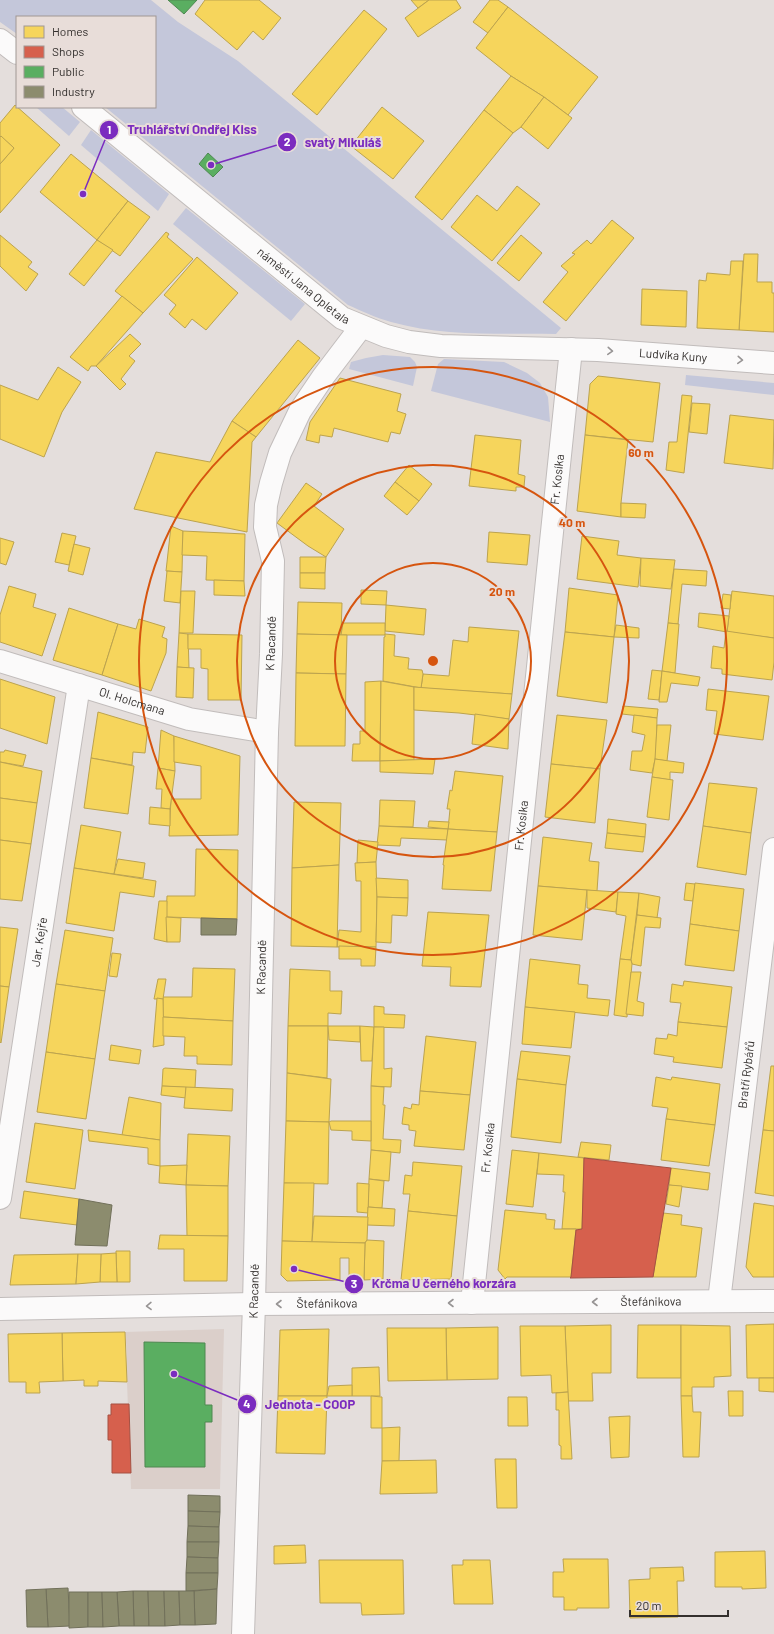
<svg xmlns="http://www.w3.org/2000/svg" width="774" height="1634" font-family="Barlow,sans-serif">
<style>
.built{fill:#dbcfca}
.green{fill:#c4c7da}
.homes{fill:#f6d55c;stroke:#bca34e}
.shops{fill:#d6604d;stroke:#a55143}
.public{fill:#5aae61;stroke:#4e8851}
.industry{fill:#8c8c6e;stroke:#71705a}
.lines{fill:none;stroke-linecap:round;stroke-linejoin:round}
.minor-casing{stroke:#c1bcbb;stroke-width:24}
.minor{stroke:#fbfafa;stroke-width:22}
.oneway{stroke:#979494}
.ring{fill:none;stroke:#d6550f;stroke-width:2}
.labels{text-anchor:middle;stroke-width:4;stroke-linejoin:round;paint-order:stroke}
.street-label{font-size:12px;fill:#332f2d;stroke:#e8ddd9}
.centre{fill:#d6550f;stroke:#e8ddd9;stroke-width:2}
.ring-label{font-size:12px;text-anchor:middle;font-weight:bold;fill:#d6550f;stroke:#e8ddd9;stroke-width:4;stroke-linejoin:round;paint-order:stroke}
.leader{fill:none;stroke:#7b2cbf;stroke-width:1.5}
.callout-dot{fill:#7b2cbf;stroke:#e8ddd9;stroke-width:1.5}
.mark-label{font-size:12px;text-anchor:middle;font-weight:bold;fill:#fff}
.callout-label{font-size:13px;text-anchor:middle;font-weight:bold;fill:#7b2cbf;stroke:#e8ddd9;stroke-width:4;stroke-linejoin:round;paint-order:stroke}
</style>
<rect width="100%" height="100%" fill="#e4dedc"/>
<!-- built -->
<path class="built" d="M224,1329L220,1489H131L127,1382V1353L125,1332Z"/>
<!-- green -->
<g class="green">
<path d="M0,0H151L178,22L238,61L561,328L556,334C501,333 444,337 391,322C376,318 362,311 348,305L105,107H155V17H17V34L0,22Z"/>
<path d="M36,107H62L80,122L69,136Z"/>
<path d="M91,130L169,194L158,211L81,145Z"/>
<path d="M186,208L305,304L291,321L173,224Z"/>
<path d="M383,355L410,357L415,362L417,367L413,386L349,369L351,362L366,358Z"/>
<path d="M444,359L504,362L527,373L540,383L548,397L550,422L431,391L438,364Z"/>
<path d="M686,375L774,383V395L685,385Z"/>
</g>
<!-- homes -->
<g class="homes">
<path d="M205,0H259L281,18L263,40L253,31L237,50L195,14Z"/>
<path d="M411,0H429L418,8Z"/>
<path d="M429,0H456L461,8L418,37L405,18Z"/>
<path d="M490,0H498L508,7L488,33L473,22Z"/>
<path d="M508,7L598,77L568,115L544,97L511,76L476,48Z"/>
<path d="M364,10L387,29L317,115L292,94Z"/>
<path d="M511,76L544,97L521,127L513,133L484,110Z"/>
<path d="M544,97L572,118L548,149L521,127Z"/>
<path d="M15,105L60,145L0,213V164L14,148L0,136V123Z"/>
<path d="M382,107L424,141L393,179L351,146Z"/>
<path d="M484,110L513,133L442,220L415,197Z"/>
<path d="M1,136L14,148L0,164V137Z"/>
<path d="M71,154L128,201L97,240L40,192Z"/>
<path d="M517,186L540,204L492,261L451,227L477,195L497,211Z"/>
<path d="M128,201L150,217L120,256L97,240Z"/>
<path d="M612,220L634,238L566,321L543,302L568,272L561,266L575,254L572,253L587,240L591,244Z"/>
<path d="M166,232L169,234L167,237L193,259L143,313L115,291Z"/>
<path d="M0,235L32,262L28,267L38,274L26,291L0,266Z"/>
<path d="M521,235L542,253L519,281L497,263Z"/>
<path d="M97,240L113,250L84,286L69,274Z"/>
<path d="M744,254H758L757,282H772V293H774V332L739,330Z"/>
<path d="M197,257L238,293L206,330L192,319L185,328L169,314L176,305L164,295Z"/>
<path d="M731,261H743L739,330L697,328L699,280L706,281L707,273L730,275Z"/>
<path d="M642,289L687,291L686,327L641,325Z"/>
<path d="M122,296L143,313L96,366H91L88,371L70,357Z"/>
<path d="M130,334L141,344L129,356L135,361L121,379L126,384L120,390L96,366Z"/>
<path d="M298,340L320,358L256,437L232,421Z"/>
<path d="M58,367L81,382L62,412L44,457L0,439V385L38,400Z"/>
<path d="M598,376L660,383L653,442L585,435L590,384Z"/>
<path d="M340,378L401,394L397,411L406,414L400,434L391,432L388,442L334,428L332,437L320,435L319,443L306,440L310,422Z"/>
<path d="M682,395L692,396L684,473L666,470L669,442H677Z"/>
<path d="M692,403L710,404L707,434L689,432Z"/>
<path d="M730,415L774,420L773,469L724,463Z"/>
<path d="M232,421L256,437L252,442L247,532L134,509L156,452L210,462Z"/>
<path d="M475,435L521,440L518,474L525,476L524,487H516V491L469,486Z"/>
<path d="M585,435L628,440L621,503V517L577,511Z"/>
<path d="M409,465L432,484L419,501L395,482Z"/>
<path d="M395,482L419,501L407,515L384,496Z"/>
<path d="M306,483L322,494L314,506L344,529L326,557L308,546L277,523Z"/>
<path d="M621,503L646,504L645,518L621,517Z"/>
<path d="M171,526L183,531L182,572L166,571Z"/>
<path d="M183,531L245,534L244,581L206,580L207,556L182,555Z"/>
<path d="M489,532L530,535L527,565L487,562Z"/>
<path d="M62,533L76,536L69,565L55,562Z"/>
<path d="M582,536L619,541L617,555L641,558L638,587L577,579Z"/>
<path d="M0,538L14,542L6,565L0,563Z"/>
<path d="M74,544L90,548L83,575L68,571Z"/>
<path d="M300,557H326L325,573H300Z"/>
<path d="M641,558L675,560L671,589L640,586Z"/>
<path d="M674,569L707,571L706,586L682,584L678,624L668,623Z"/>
<path d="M167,571L182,572L180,603L164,601Z"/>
<path d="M300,573H325V589L300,588Z"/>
<path d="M214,580L244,581L245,596L214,595Z"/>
<path d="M9,586L36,594L33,607L56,614L42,656L0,642V615Z"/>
<path d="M569,588L618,595L614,637L565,632Z"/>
<path d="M361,590L387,591L386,605L361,604Z"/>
<path d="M181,591H195L193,633H179Z"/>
<path d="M732,591L774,596V638L727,632Z"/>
<path d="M723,594L731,595L730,609L721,608Z"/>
<path d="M298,602L342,603L341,635L297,634Z"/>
<path d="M386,605L426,609L424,635L385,631Z"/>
<path d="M69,608L118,624L102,675L53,660Z"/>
<path d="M699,613L729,616L727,632L698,627Z"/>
<path d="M139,619L165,627L162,637L167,639L166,653L151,691L102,675L118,624L136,629Z"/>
<path d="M343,623H385V635H341Z"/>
<path d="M668,623L679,624L675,673L662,671Z"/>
<path d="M616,625L639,628V638L614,637Z"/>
<path d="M469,627L519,631L512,694L421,688L423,674L449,676L453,640L468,642Z"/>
<path d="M726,631L774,638V662L772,680L722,674V669L711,668L713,646L724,648Z"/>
<path d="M565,632L614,637L607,703L557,696Z"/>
<path d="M179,633L188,634L189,668L177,667Z"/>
<path d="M188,634L242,635L241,700H208V669L201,668V649H188Z"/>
<path d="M297,634L347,635L346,674L296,673Z"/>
<path d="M385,634L395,635L394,656L409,658L408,669L422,670L423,674L421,688L383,681L384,637H385Z"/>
<path d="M177,667L194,668L193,698L176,697Z"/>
<path d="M652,670L662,671L659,700L648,699Z"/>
<path d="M662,671L700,677L698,686L671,683L667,702H659Z"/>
<path d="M296,673L346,674L345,746H295Z"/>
<path d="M0,679L55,697L47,744L0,728Z"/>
<path d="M381,681L380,761H352L353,744H360V731H365V682Z"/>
<path d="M381,681L414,687V760L380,761Z"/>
<path d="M414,687L512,694L509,719L459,713L414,710Z"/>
<path d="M708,689L769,696L763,740L714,734L717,711L706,710Z"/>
<path d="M623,706L658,709L657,718L622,714Z"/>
<path d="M98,712L148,727L145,753L133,752L132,765L91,758Z"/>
<path d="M475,714L509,719L508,749L472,744Z"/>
<path d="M557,715L607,720L600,769L551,764Z"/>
<path d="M634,715L657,718L656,755L652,773L630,770L632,751H642L645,735L632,732Z"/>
<path d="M657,725H671L667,761L655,759Z"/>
<path d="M161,730L174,736L175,771L158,768Z"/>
<path d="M174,736L240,756L238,835L169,836L171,799H201V766L174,762Z"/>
<path d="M5,750L26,755L23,766L0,762V752H4Z"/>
<path d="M91,758L134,766L128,814L84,808Z"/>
<path d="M435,759L433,774L380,772V761Z"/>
<path d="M655,759L684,763L683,773L670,772V780L652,777Z"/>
<path d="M0,762L42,771L37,803L0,798Z"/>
<path d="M551,764L600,769L595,823L545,817Z"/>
<path d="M158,768L175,771L170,809L161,808L162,789H156Z"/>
<path d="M455,771L503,776L497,832L448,829L450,809H447L450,790L452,791Z"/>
<path d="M652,777L673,780L669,820L647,817Z"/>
<path d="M709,783L757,788L751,833L703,826Z"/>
<path d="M0,798L37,803L31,844L0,840Z"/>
<path d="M380,800L415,801L413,827L379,826Z"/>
<path d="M294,802L341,803L339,865L292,868Z"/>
<path d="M150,807L170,809V826L149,824Z"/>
<path d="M608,819L646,824L645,837L607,833Z"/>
<path d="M429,821L449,822L448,829L428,827Z"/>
<path d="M81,825L121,832L114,874L74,868Z"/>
<path d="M379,826L448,829L447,840L401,838L400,846L377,845Z"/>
<path d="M703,826L751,833L746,875L697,867Z"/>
<path d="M448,829L497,832L491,891L442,889L444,865H443Z"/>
<path d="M607,833L645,837L643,852L605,848Z"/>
<path d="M543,837L592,843L589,861L599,862L597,891L538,886Z"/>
<path d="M0,840L31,844L22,901L0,899Z"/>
<path d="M358,840L378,842L376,862L357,863Z"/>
<path d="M196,849L238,850L237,919L166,917L167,896H195Z"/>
<path d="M118,859L145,863L143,878L114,874Z"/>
<path d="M376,862L377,897L376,947H337L339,930L361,932V881H356L355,863Z"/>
<path d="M339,865L337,947L291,946L292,868Z"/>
<path d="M74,868L156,881L154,897L120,892L114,931L66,923Z"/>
<path d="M376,878L408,880V898L377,897Z"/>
<path d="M686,883L695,884L693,901L684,900Z"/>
<path d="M695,883L744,889L739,931L690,924Z"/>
<path d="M538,886L587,890L582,940L533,935Z"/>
<path d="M587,890L618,892L616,912L587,908Z"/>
<path d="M618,892L639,893L631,960L620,959L626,916L616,914Z"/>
<path d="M639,893L660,897L657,918L637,915Z"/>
<path d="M377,897L408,898L407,916L392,915L391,943L376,942Z"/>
<path d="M159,901H167V942L154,939Z"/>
<path d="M428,912L489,915L481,987L450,986L451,967L422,966Z"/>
<path d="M637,915L661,918L660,928L645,927L641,966L632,964L631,960Z"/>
<path d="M166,917L181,918L180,942H167Z"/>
<path d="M690,924L739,931L734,971L685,965Z"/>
<path d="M0,927L18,929L9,987L0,986Z"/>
<path d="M65,930L113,938L105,991L56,984Z"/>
<path d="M339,946L376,947L375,966H361V959H339Z"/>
<path d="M112,953L121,954L117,977L109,976Z"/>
<path d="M530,959L580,965L578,984L588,985L587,998L610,1000L608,1016L525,1007Z"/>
<path d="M620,959L631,960L632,964L627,1017L614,1015Z"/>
<path d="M193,968L235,969L233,1021L163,1017V997H192Z"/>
<path d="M290,969L330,971V991H342L341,1014L328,1013V1026H288Z"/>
<path d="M631,972H641L637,1001L644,1003L643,1016L626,1014Z"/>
<path d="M158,979H166L163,999H154Z"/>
<path d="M684,981L732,987L727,1027L678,1022L681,1003L670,1002L672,984L683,986Z"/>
<path d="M56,984L105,991L95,1059L46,1052Z"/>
<path d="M0,986L9,987L1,1043L0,1042Z"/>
<path d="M157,998L163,999L164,1045L153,1047Z"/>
<path d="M374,1006L384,1007V1014L405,1015L404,1028L374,1027Z"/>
<path d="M525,1007L575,1012L571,1048L522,1044Z"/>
<path d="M163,1017L233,1021L232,1065L197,1064V1056H184L185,1037L163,1036Z"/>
<path d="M678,1022L727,1027L722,1068L673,1062L674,1057L654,1054L656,1038L667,1039L668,1034L677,1036Z"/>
<path d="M288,1026H328L327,1078L287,1073Z"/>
<path d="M328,1026H360V1042L329,1040Z"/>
<path d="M360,1026L374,1027L372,1061H361Z"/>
<path d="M374,1027H384V1069L392,1068L391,1087L371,1086Z"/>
<path d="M426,1036L476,1042L470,1095L420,1091Z"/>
<path d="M111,1045L141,1050L139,1064L109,1060Z"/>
<path d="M521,1051L570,1056L566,1085L517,1079Z"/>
<path d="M46,1052L95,1059L86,1119L37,1112Z"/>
<path d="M771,1066H774V1131L763,1130Z"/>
<path d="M165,1068L196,1070L195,1088L162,1086L163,1069Z"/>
<path d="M287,1073L331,1079L329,1122L286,1121Z"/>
<path d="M656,1077L671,1080L672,1077L720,1084L715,1125L666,1119L668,1108L652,1106Z"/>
<path d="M517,1079L566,1085L561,1143L511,1137Z"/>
<path d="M162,1086L186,1087V1098L161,1095Z"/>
<path d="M371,1086L384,1087L383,1105H385L383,1139L401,1140L400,1153L371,1150Z"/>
<path d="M186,1087L233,1089L232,1111L184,1108Z"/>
<path d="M420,1091L470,1095L464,1150L414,1146L416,1131L409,1130V1125L402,1124L404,1107L411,1109L412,1104L419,1105Z"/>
<path d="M129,1097L161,1103L160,1140L122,1135Z"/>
<path d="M666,1119L715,1125L709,1166L661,1160Z"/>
<path d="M286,1121L329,1122L328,1184L284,1183Z"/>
<path d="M331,1121H371V1141L352,1140V1131L331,1130L329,1122Z"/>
<path d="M35,1123L83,1130L75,1189L26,1182Z"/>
<path d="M88,1130L160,1140V1166L148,1164V1148L89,1141Z"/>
<path d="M763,1130L774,1131V1196L755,1193Z"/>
<path d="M188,1134L230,1136L228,1186L186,1185Z"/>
<path d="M581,1142L611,1145L609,1160L578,1157Z"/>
<path d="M371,1150L391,1152L389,1181L369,1179Z"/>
<path d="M512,1150L539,1153L533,1207L506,1204Z"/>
<path d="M539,1153L584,1158L582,1229H562L565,1192H563L564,1175L537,1174Z"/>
<path d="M413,1162L462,1166L457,1216L408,1211L410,1194H403L405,1175L412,1176Z"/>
<path d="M187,1165L186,1185L159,1183L160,1166Z"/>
<path d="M671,1168L710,1173L708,1190L669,1185Z"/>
<path d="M369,1179L384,1181L382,1208L368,1207Z"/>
<path d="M284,1183H314L312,1242L282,1241Z"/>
<path d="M357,1183L369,1184L368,1213L357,1212Z"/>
<path d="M186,1185L228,1186V1236H187Z"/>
<path d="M669,1185L682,1186L679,1207L666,1204Z"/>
<path d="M24,1191L79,1199L77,1225L20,1218Z"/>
<path d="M754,1203L774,1206V1277H753L746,1267Z"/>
<path d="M368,1207L395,1209L394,1226L367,1225Z"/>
<path d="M505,1210L546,1214V1219L555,1220L554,1229H576L571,1277H507L505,1279L498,1270Z"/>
<path d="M408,1211L457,1216L451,1279L401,1280Z"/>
<path d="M663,1213L682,1215L681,1225L702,1228L696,1277H653Z"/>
<path d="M314,1216L368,1217L367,1240L365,1243L312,1242Z"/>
<path d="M160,1235L228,1236L227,1281H184V1249H158Z"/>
<path d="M367,1240L384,1241L383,1279L364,1280L365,1243Z"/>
<path d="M282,1241L365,1243L364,1280H349V1258H340V1280L287,1281L281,1275Z"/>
<path d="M116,1251H130V1282H117Z"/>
<path d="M116,1253L117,1282H100L101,1254Z"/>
<path d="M78,1254L76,1284L10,1285L14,1255Z"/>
<path d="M78,1254H101L100,1282L76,1284Z"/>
<path d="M774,1324V1378H747L746,1325Z"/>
<path d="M611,1325V1373H592L593,1401H568L565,1326Z"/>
<path d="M638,1325H681V1378H637Z"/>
<path d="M681,1325L730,1326L731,1376L714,1377V1387H692V1396H681Z"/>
<path d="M520,1326H565L568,1392L552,1393L551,1375L521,1376Z"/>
<path d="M498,1327V1379L447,1380L446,1328Z"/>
<path d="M387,1328H446L447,1380L388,1381Z"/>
<path d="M329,1329L327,1396H278L280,1330Z"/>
<path d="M125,1332L127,1382L98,1381V1386H84V1380L63,1381L62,1333Z"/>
<path d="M62,1333L63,1381L39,1382L40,1393H26V1382H9L8,1334Z"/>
<path d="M379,1367L380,1396H352V1368Z"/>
<path d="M759,1378H774V1392L759,1391Z"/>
<path d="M352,1385V1396H327L329,1386Z"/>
<path d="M728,1391H743V1416H729Z"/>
<path d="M568,1392L572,1459H561V1446L559,1445V1410H556V1393Z"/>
<path d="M278,1396H327L325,1454L276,1453Z"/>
<path d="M371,1396L382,1397V1428H371Z"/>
<path d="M681,1396H692L693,1412H701L699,1457H683Z"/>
<path d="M508,1397H527L528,1426H508Z"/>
<path d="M630,1416L629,1457L611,1458L609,1417Z"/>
<path d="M400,1427L399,1461H382V1428Z"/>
<path d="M495,1459H516L517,1508H497Z"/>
<path d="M436,1460L437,1493L380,1494L382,1461Z"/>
<path d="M305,1545L306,1563L274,1564V1546Z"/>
<path d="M765,1551L766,1588L742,1589V1587H715V1552Z"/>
<path d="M563,1559H608L609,1608H577V1610H564V1597H553V1572H564Z"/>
<path d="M319,1560H403L404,1614L362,1615L361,1603H320Z"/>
<path d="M463,1560H490L493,1604H454L452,1565H463Z"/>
<path d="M683,1567L684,1581H677L678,1617L630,1618L629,1580L650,1579V1568Z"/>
</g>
<!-- shops -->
<g class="shops">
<path d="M584,1158L671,1168L653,1277L570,1278L571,1277L576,1230L582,1229Z"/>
<path d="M111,1404H129L131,1473H112V1440H108V1415H111Z"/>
</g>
<!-- public -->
<g class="public">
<path d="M168,0H197L184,14Z"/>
<path d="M208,153L223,167L213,177L199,164Z"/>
<path d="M144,1342L205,1343V1405H212V1422H205V1467H145Z"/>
</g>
<!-- industry -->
<g class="industry">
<path d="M201,918L237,919L236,935H201Z"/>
<path d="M79,1199L112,1205L107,1246L75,1245Z"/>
<path d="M188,1495L220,1496V1512L188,1511Z"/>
<path d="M188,1511L220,1512L219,1527L188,1526Z"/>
<path d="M188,1526L219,1527V1542H187Z"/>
<path d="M187,1542H219L218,1558L187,1557Z"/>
<path d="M187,1557L218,1558V1573H186Z"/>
<path d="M186,1573H218L217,1589L186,1591Z"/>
<path d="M68,1588L70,1626L48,1627L46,1589Z"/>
<path d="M46,1589L48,1627H27L26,1590Z"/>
<path d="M217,1589L216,1624L195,1625L194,1591Z"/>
<path d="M133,1591H148L149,1626H134Z"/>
<path d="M133,1591L134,1626H119L117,1592Z"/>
<path d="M148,1591H164L165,1626H149Z"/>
<path d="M164,1591H179L180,1625L165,1626Z"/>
<path d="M179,1591H194L195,1625H180Z"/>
<path d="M69,1592H88V1627L69,1628Z"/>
<path d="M88,1592H102L103,1627H88Z"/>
<path d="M102,1592H117L119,1626L103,1627Z"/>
</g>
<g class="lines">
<!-- minor casing -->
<g class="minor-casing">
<g id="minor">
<path d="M0,40L17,53"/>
<path id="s1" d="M83,107L342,318L386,336L409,342L441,346L598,350L774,363"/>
<path id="s2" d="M0,661L189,719L267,732"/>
<path id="s3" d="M0,1198L79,685"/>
<path id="s4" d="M719,1301L774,849"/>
<path id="s5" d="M472,1303L571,349"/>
<path id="s6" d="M0,1309L254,1304L774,1301"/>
<path id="s7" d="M243,1634L254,1304L267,732L271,654L273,561L265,527L266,505L271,483L280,453L300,411L323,377L361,327"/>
</g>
</g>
<!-- minor -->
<use href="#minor" class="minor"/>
</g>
<!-- one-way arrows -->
<defs><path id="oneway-chevron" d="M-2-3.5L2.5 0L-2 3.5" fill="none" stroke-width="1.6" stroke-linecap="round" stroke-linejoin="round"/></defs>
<g class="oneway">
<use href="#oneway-chevron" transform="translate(610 351) rotate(4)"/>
<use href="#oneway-chevron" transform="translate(740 360) rotate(4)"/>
<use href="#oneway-chevron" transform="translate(595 1302) rotate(180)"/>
<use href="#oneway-chevron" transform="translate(451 1303) rotate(180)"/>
<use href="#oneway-chevron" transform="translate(279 1304) rotate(180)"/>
<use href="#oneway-chevron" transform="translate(149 1306) rotate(179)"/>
</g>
<!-- distance rings -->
<g class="ring">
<circle cx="433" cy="661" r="98"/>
<circle cx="433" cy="661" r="196"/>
<circle cx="433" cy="661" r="294"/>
</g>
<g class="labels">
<!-- street labels -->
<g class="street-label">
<text dy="4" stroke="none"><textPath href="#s1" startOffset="284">náměstí Jana Opletala</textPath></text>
<text dy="4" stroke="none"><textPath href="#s1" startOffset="670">Ludvíka Kuny</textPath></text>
<text dy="4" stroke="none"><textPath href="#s5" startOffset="828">Fr. Kosíka</textPath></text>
<text dy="4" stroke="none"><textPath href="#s7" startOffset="991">K Racandě</textPath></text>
<text dy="4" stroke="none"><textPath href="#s2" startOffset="138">Ol. Holcmana</textPath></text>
<text dy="4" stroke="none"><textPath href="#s5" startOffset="480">Fr. Kosíka</textPath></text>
<text dy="4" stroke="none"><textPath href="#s3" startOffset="259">Jar. Kejře</textPath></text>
<text dy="4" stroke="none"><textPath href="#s7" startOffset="667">K Racandě</textPath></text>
<text dy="4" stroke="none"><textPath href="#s4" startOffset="228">Bratří Rybářů</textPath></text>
<text dy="4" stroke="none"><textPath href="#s5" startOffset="156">Fr. Kosíka</textPath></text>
<text dy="4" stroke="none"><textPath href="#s7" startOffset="343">K Racandě</textPath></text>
<text dy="4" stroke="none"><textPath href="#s6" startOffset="651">Štefánikova</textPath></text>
<text dy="4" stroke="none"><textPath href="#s6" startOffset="327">Štefánikova</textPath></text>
</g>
</g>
<circle cx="433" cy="661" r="6" class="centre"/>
<g class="ring-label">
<text x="641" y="457">60 m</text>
<text x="572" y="527">40 m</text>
<text x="502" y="596">20 m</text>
</g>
<!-- callouts -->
<path class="leader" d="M83 194L109 130M211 165L287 142M294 1269L354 1284M174 1374L247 1404"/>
<g class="callout-dot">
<circle cx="83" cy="194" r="4"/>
<circle cx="211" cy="165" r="4"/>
<circle cx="294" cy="1269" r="4"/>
<circle cx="174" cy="1374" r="4"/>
<circle cx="109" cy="130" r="10"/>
<circle cx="287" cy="142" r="10"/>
<circle cx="354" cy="1284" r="10"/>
<circle cx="247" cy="1404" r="10"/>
</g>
<g class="mark-label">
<text x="109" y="134">1</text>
<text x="287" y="146">2</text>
<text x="354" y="1288">3</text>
<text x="247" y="1408">4</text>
</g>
<g class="callout-label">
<text x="192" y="134">Truhlářství Ondřej Kiss</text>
<text x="343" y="147">svatý Mikuláš</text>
<text x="444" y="1288">Krčma U černého korzára</text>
<text x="310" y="1409">Jednota - COOP</text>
</g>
<!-- legend -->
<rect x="16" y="16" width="140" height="92" fill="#e8ddd9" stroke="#a09794"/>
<rect x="24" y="26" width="20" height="12" fill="#f6d55c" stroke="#a09794"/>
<text x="52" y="36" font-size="12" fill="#332f2d">Homes</text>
<rect x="24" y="46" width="20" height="12" fill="#d6604d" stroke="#a09794"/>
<text x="52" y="56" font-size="12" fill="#332f2d">Shops</text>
<rect x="24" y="66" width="20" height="12" fill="#5aae61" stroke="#a09794"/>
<text x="52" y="76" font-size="12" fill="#332f2d">Public</text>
<rect x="24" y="86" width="20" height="12" fill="#8c8c6e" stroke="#a09794"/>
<text x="52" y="96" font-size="12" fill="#332f2d">Industry</text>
<!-- scale -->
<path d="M630 1610v6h98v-6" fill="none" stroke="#332f2d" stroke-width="2"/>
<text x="636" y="1610" font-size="12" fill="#332f2d" stroke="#e8ddd9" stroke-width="3" paint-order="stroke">20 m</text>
</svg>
